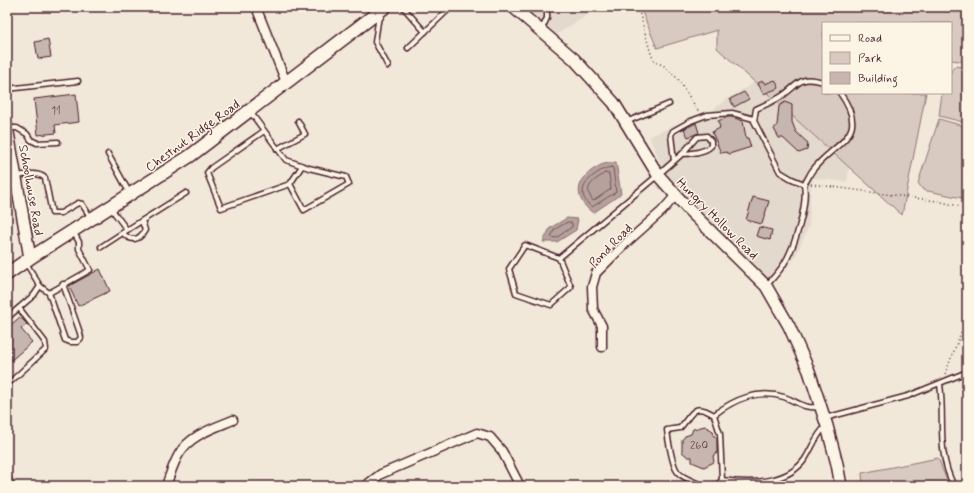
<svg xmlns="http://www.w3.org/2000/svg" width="974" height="493" font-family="Mynerve,sans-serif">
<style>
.built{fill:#e4d9cd}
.green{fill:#d8cac0;stroke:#917476}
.water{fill:#b6a19c;stroke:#8b6d6f}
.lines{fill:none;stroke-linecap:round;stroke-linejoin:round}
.shore{stroke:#755358;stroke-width:1}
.building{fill:#c7b6af;stroke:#4a1f2b}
.service-casing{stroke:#4a1f2b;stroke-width:7}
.minor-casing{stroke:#4a1f2b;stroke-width:11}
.tertiary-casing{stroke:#4a1f2b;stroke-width:14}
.secondary-casing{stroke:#4a1f2b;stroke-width:15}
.path{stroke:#4a1f2b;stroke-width:1.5;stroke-dasharray:1 3;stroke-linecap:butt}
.service{stroke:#fcf5e5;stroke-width:4}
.minor{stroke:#fcf5e5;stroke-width:8}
.tertiary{stroke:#fcf5e5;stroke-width:11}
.secondary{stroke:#fcf5e5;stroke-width:12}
.labels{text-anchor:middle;stroke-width:3;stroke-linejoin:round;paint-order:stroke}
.number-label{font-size:11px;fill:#69454c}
.street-label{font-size:13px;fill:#4a1f2b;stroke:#fcf5e5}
</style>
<rect width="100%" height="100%" fill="#f1e8da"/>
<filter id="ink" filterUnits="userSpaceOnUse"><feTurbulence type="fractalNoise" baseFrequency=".025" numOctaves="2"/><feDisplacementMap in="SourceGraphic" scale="8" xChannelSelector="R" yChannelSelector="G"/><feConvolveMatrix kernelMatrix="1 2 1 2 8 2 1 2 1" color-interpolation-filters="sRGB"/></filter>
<g filter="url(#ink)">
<!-- built -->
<g class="built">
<path d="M519,7H600L553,37Z"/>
<path d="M759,80L823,93L850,163L847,182L814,178L811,184L809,226L795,258L771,285L697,213L664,170L649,137L691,117L701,118L727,99Z"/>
</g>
<!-- green -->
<g class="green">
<path d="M640,7H967V62L951,60V23H823V93H926L902,215L717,48V30L657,48Z"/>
<path d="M955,66L967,68V123L939,116L942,93H951V71Z"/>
<path d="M939,119L967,127V199L923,190L918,183Z"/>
<path d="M938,458L949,486H863L862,473Z"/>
</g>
<!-- water -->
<g class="water">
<path d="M616,162L621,194L593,213C570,196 578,176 601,165C605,163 611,163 616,162Z"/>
<path d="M567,218L578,219L576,230L557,242H543L550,228Z"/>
<path d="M7,467L16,486H7Z"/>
</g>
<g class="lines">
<!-- shore -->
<g class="shore">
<path d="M611,167L613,168L616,192L592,207C570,191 593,171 611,167Z"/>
<path d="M605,173L609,174L611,189L593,201C582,186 594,181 605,173Z"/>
<path d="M568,222L572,223V227L556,238L551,237L554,230Z"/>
</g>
</g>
<!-- building -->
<g class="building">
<path d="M48,39L51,57L38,59L35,42Z"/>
<path d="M775,80L779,88L763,94L758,83L763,81L765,84Z"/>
<path d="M744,92L749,99L734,107L730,99Z"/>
<path d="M76,94L79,122L55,125L56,133L38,135L34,99Z"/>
<path d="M785,102L792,105V122L796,132L808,143L807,150L799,153L783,138H779L774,129L777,125L779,106Z"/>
<path d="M728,117H732L743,121L746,138H748L751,147L729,154L726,152L721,153L712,132L720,128L718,121Z"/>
<path d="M696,123L699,133L688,137L684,129Z"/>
<path d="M753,197L769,201L762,224L746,220Z"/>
<path d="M759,227L772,230L770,240L756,236Z"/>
<path d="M100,269L110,291L78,306L69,286Z"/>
<path d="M20,317L27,324L21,329L32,342L7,364V328Z"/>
<path d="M705,426L713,431L714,436L717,438V453L713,456L714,462L704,467L692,462V457H688L682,452V440L685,436L691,434L693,429Z"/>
</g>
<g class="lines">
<!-- service casing -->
<g class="service-casing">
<g id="service">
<path d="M403,7L425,32"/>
<path d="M380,15L381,17L378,22L375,42L388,66"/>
<path d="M541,31L547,18V7"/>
<path d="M408,48L451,7"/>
<path d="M7,89L78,81"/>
<path d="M251,113L286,160L309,168L346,177L349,184L304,210L290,184"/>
<path d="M626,122L669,104"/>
<path d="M8,128H17L27,134L31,140L37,143L58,142"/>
<path d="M264,131L211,168L207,173L221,208L290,184L302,166"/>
<path d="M277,149L305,134L298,121"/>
<path d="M108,154L129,192"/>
<path d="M674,161L671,135L673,131L691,121L707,115L732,113L754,119"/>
<path d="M16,176C25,175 37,171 45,178L52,213H61L78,203L82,204L91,218"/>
<path d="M804,184L792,179L780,172L754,121L756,109C765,105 774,101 782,96C800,84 798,75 823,82"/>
<path d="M127,230L186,193"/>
<path d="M123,233C131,242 139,241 145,230L142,221"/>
<path d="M525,245L559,258L571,287L551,305L516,293L509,269Z"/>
<path d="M101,247L127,230L110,207"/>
<path d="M559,258L658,175L682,154L697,137L707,136L711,141V146C705,152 690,154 682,154"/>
<path d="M40,286L49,293L65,340L70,342H77L81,338L80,333L63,284"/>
<path d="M766,286C772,279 779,272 784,264C795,246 808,205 804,184C808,180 809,175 812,171C834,141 872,138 840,93"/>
<path d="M49,293L90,270L79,249V242L74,233"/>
<path d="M7,318L34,295L40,286L26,263"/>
<path d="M940,384C945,420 936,452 954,486"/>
<path d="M7,385L46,349L45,342L19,308"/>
<path d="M820,407C802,409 799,402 784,397C759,389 734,399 714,415L720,434L722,480C749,484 788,484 805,459C812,448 816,435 826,426"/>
<path d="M825,418L908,396L967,372"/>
<path d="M705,486C698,483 681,478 677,471C672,464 668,439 667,430L680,428C693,413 693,402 714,415"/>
<path d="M707,486L717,485L722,480"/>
</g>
</g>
<!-- minor casing -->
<g class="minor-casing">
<g id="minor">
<path d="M256,7L286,82"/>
<path d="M602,347V326L593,309L592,287L596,273L626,243L662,211L676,195"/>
<path d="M166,486C170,475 173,464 179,454C190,435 214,428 233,420"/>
<path d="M365,486L381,474L477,433L490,437L502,451L520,486"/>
</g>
</g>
<!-- tertiary casing -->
<g class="tertiary-casing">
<g id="tertiary">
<path d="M513,7L574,59L614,103L658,175L689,210L766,286L789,326L809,371L827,426L837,464L841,486"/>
<path d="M7,127L30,258"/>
</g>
</g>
<!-- secondary casing -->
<g class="secondary-casing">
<path id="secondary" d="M7,274L30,258L190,156L385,7"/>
</g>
<!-- path -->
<g class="path">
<path d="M636,7L639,11L651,54L655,62L663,65L678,79L699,112"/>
<path d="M811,184L937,201L967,208"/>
<path d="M945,374L967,317"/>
</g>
<!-- service -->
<use href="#service" class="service"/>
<!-- minor -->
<use href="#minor" class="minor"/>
<!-- tertiary -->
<use href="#tertiary" class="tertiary"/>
<!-- secondary -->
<use href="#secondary" class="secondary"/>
</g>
</g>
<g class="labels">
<!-- number labels -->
<g class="number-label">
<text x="56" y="114">11</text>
<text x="699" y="449">260</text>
</g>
<!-- street labels -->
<g class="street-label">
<text transform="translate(192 135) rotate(-36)" y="5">Chestnut Ridge Road</text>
<text transform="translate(32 190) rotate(80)" y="5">Schoolhouse Road</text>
<text transform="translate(718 218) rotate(45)" y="5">Hungry Hollow Road</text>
<text transform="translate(610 245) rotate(-46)" y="5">Pond Road</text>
</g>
</g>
<!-- margin -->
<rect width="974" height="493" fill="none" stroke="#fcf5e5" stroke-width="24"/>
<rect x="12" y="12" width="950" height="469" fill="none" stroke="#4a1f2b" stroke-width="1.5" filter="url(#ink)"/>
<!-- legend -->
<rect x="822" y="22" width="130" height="72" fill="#fcf5e5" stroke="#b59f9b"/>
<rect x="830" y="35" width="20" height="6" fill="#fcf5e5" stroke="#b59f9b"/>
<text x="858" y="42" font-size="12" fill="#4a1f2b">Road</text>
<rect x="830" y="52" width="20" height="12" fill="#d8cac0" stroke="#b59f9b"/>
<text x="858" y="62" font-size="12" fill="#4a1f2b">Park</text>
<rect x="830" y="72" width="20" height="12" fill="#c7b6af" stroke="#b59f9b"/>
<text x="858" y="82" font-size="12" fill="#4a1f2b">Building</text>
</svg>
